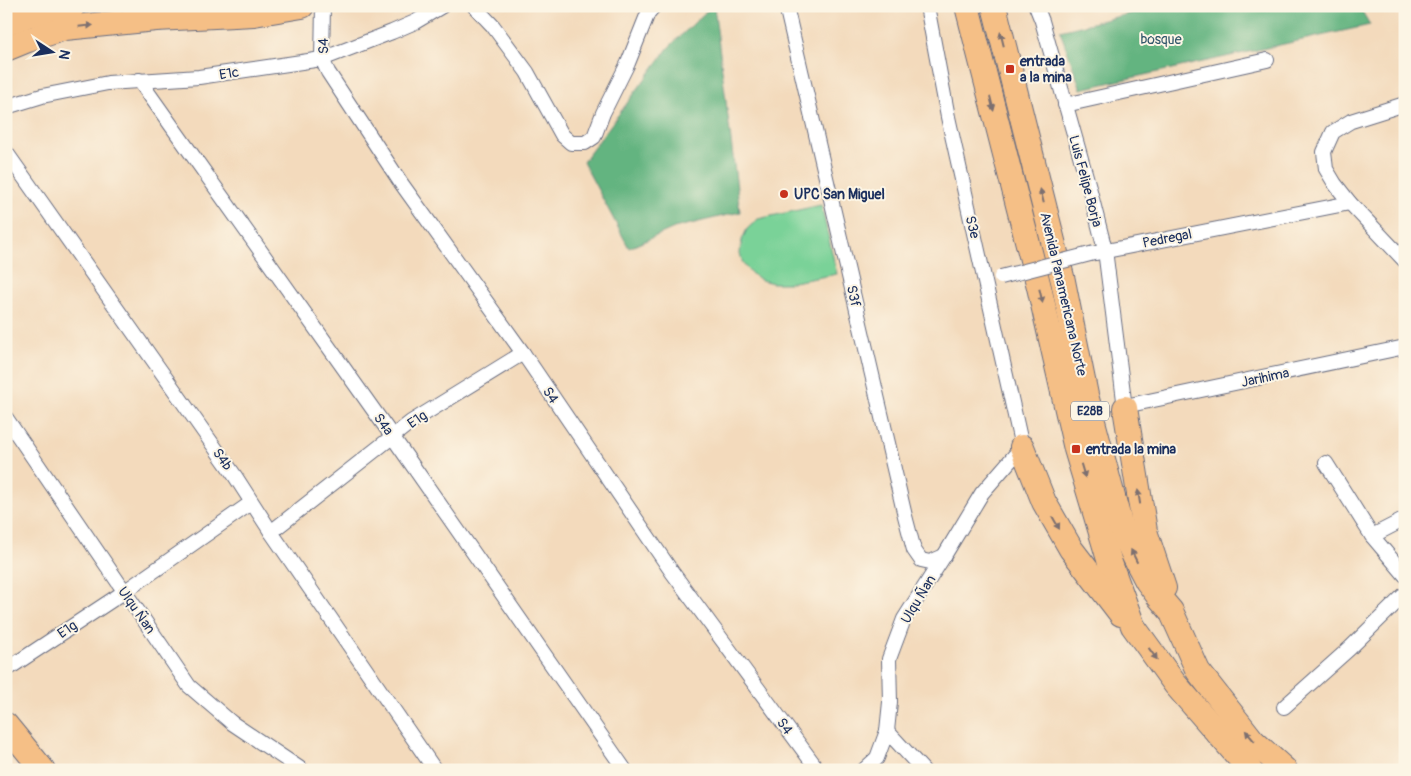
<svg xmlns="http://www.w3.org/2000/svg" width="1411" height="776" font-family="Pangolin,sans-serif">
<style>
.green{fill:#7ad298;stroke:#4a807b}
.forest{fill:#63b480;stroke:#3f726f}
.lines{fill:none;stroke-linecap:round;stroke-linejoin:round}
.street-casing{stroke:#676b7f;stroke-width:16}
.highway-casing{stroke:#676b7f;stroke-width:26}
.street{stroke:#fff;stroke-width:14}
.highway{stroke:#f5bf86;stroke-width:24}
.street-bridge-casing{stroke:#676b7f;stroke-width:16;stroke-linecap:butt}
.street-bridge{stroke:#fff;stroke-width:14}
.oneway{fill:#7d7070}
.poi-dot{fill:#c8321e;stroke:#fcf5e5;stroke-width:2}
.labels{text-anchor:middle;stroke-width:4;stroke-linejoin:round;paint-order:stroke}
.shield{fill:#fcf5e5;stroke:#5e6a86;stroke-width:1}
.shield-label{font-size:12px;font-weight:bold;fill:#1b2f5e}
.park-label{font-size:14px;fill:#33586c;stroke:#fcf5e5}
.street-label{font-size:14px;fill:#1b2f5e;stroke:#fcf5e5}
.poi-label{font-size:14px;font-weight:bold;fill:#1b2f5e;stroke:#fcf5e5;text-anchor:start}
</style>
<rect width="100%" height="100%" fill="#fcf5e5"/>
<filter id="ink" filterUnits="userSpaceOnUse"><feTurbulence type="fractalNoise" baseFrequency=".02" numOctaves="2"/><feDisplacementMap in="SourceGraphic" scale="10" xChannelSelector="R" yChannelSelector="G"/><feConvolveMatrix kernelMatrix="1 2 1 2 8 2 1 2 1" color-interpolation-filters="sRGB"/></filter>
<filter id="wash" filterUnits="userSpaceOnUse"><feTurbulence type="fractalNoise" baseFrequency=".0096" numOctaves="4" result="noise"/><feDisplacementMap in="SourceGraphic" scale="20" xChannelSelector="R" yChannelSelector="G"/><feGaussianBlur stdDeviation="1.12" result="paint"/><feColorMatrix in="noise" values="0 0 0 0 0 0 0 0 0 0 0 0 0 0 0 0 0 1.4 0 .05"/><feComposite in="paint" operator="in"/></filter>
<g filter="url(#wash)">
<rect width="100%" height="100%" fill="#f3dabc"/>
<!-- green -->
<path class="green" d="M821,205L837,274L788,283H773L761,280L753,275L743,264L740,253L742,240L747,229L758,219Z"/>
<!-- forest -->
<g class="forest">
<path d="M712,6H714L740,212L674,228L629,248L583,162L669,47Z"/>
<path d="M1160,6H1359L1370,25L1081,89L1060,31Z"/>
</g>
</g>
<g filter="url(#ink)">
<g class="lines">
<!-- street casing -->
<g class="street-casing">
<g id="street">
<path d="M323,6L322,59L328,72L401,183L523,353L672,572L818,770"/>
<path d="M474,6L493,26L527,72L562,135L571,143H585L594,137L603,113L628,63L648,13L654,6"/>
<path d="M786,6L905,516L914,550L921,560L930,562L944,556"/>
<path d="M1036,6L1042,21L1089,187L1105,250L1125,408"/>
<path d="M139,80L392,436L625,770"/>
<path d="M1405,104L1351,121L1333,132L1324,152L1326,169L1335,184L1350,203L1405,261"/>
<path d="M1065,105L1267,60"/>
<path d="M6,107L42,96L108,83L199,77L322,59L392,32L415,22L442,6"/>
<path d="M6,152L235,476L271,532L435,770"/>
<path d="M1096,253L1350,203"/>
<path d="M1125,406L1405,347"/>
<path d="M6,418L189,686L232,723L302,770"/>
<path d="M1326,463L1372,536L1405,575"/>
<path d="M271,532L411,422L523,353"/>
<path d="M1372,536L1405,519"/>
<path d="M6,670L124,592L251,503"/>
<path d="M1284,707L1350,648L1405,594"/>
<path d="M887,731L923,770"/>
<path d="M864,770L877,758L887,731L890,702L889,659L904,619L944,556L982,493L1022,447L948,117L927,6"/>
</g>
</g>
<!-- highway casing -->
<g class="highway-casing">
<g id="highway">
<path d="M967,6L1039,287L1076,449L1110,563L1133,626L1175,684L1250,770"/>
<path d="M994,6L1063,281L1086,395L1121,527L1135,558L1147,581L1159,597L1171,611L1198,671L1253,741L1285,770"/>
<path d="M6,24L28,15L73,6"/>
<path d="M6,49L28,40L65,28L156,19L254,14L302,6"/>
<path d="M1125,408L1145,531L1164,588"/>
<path d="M1022,447L1044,502L1071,549L1121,614"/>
<path d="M6,725L43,770"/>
</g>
</g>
<!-- street -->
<use href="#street" class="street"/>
<!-- highway -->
<use href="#highway" class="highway"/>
<!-- street-bridge casing -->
<g class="street-bridge-casing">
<path id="street-bridge" d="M1001,277L1094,253"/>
</g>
<!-- street-bridge -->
<use href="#street-bridge" class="street-bridge"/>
</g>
<!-- one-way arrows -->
<defs><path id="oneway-solid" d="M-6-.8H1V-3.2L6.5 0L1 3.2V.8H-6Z" transform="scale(1.25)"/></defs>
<g class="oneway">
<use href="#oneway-solid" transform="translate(86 26) rotate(-6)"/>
<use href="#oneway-solid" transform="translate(1002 39) rotate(-104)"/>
<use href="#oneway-solid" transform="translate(992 104) rotate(76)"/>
<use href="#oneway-solid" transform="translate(1042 196) rotate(-104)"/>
<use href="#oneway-solid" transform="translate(1041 296) rotate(77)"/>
<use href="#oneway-solid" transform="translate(1083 471) rotate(73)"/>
<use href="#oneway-solid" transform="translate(1139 497) rotate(-99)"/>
<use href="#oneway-solid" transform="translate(1056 523) rotate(61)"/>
<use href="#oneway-solid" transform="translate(1134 556) rotate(-116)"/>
<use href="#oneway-solid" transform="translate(1153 654) rotate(54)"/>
<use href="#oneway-solid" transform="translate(1250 736) rotate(-130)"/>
</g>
</g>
<!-- markers -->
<g class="poi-dot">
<rect x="1005" y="64" width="10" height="10" rx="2.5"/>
<circle cx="784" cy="194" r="5"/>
<rect x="1071" y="444" width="10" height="10" rx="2.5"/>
</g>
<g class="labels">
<!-- shield labels -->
<rect class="shield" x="1071" y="401.5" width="38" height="19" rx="4"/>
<g class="shield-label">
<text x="1090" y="415">E28B</text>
</g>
<!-- park labels -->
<g class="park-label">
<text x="1161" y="44">bosque</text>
</g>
<!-- street labels -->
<g class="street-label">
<text transform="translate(323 46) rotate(-91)" y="5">S4</text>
<text transform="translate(229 73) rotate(-9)" y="5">E1c</text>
<text transform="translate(1086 181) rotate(75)" y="5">Luis Felipe Borja</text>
<text transform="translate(973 227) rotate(77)" y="5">S3e</text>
<text transform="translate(1167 238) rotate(-11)" y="5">Pedregal</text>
<text transform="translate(1064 294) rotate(77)" y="5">Avenida Panamericana Norte</text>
<text transform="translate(854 296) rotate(77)" y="5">S3f</text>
<text transform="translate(1265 377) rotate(-12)" y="5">Jarihima</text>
<text transform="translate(551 395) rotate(56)" y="5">S4</text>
<text transform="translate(417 419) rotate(-34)" y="5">E1g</text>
<text transform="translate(384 424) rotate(55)" y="5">S4a</text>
<text transform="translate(223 459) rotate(55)" y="5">S4b</text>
<text transform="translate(918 599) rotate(-59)" y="5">Ulqu Ñan</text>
<text transform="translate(137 610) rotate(55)" y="5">Ulqu Ñan</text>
<text transform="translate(67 629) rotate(-34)" y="5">E1g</text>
<text transform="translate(785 726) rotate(54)" y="5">S4</text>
</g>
<!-- poi labels -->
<g class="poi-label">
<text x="1020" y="66">entrada<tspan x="1020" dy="16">a la mina</tspan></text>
<text x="794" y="199">UPC San Miguel</text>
<text x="1086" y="454">entrada la mina</text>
</g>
</g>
<!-- margin -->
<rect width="1411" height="776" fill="none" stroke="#fcf5e5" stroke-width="25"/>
<!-- north arrow -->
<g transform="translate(52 52) rotate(102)" stroke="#fcf5e5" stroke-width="4" paint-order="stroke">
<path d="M0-4L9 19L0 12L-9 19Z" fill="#1b2f5e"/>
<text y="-8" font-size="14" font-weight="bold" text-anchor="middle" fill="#1b2f5e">N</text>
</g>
</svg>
